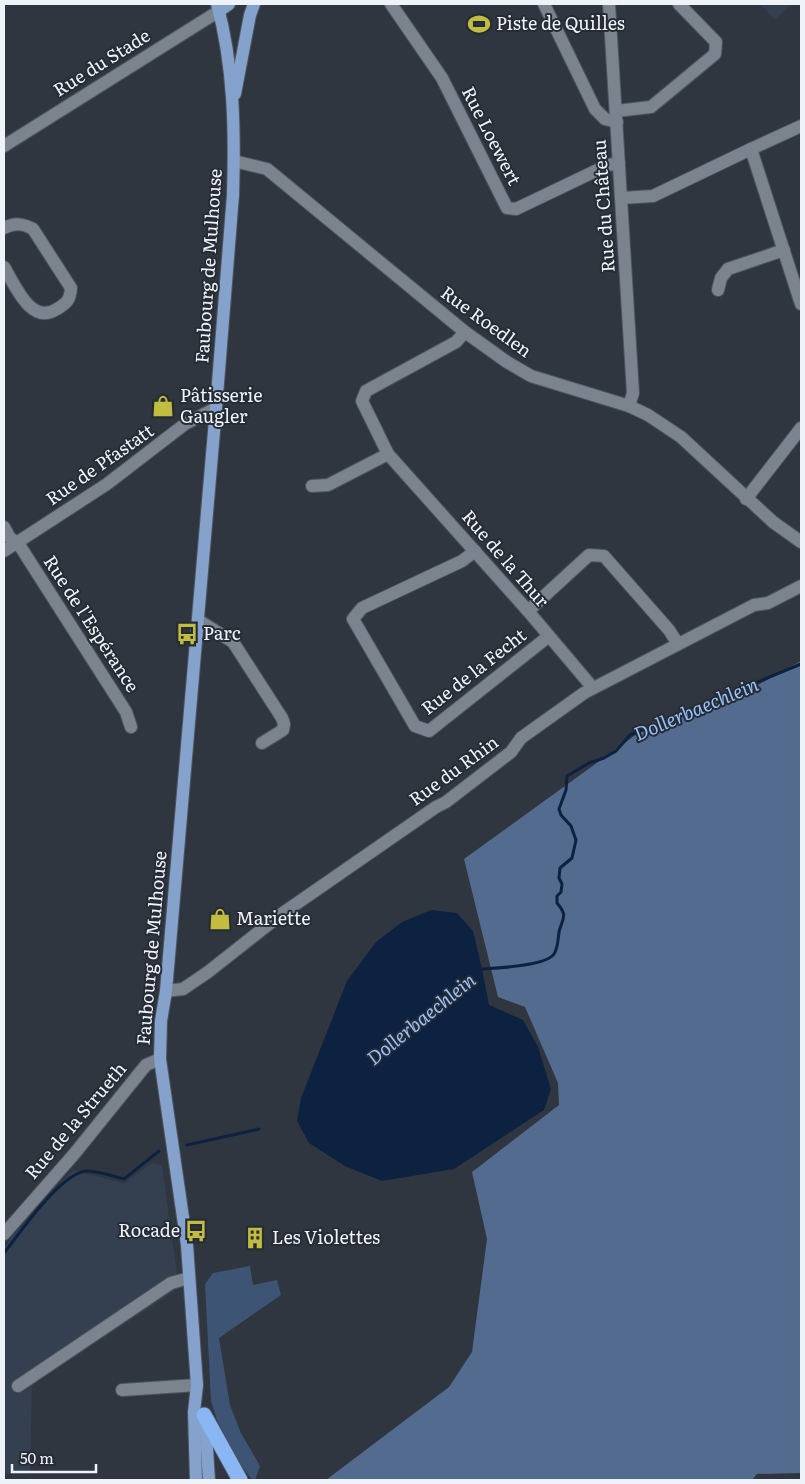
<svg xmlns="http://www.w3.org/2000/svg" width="805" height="1484" font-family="Literata,serif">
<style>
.built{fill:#343f4f}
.green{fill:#3d5475}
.forest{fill:#526b8e}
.water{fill:#0c2240}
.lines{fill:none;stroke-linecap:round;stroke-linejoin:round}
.stream{stroke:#0c2240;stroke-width:3}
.minor-casing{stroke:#4f555e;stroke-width:14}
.major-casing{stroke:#4f555e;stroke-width:14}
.highway-casing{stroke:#4f555e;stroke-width:17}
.minor{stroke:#7b838f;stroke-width:12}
.major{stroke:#84a2cc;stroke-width:12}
.highway{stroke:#8ab6f4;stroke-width:15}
.labels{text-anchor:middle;stroke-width:4;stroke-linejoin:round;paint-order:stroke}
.poi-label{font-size:18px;fill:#eef3fa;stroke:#252c36;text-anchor:start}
.street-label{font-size:18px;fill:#eef3fa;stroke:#252c36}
.water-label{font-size:19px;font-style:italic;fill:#98c1fa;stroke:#252c36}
</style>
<rect width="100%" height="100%" fill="#2f3640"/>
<!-- built -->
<g class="built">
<path d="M760,4H791L775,20Z"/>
<path d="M152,1163L162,1165L179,1288L32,1385L30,1474H7L4,1468V1249L11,1237L73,1170L124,1183Z"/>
</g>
<!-- green -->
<path class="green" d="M250,1266L253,1285L277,1280L281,1295L219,1338L230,1405L241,1433L260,1466L255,1480H252L235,1457L217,1420L211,1401L205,1284L213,1273Z"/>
<!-- forest -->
<path class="forest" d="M801,661V1473L757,1474L752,1480H326L449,1387L472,1352L487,1239L472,1172L559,1105L558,1083L525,1007L498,997L464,859L652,723L756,686Z"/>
<!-- water -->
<path class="water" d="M431,910L457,913L473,931L482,969L489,1005L523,1020L538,1047L551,1089L544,1110L454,1169L382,1181L345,1166L309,1143L297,1121L301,1098L347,981L376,942L402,922Z"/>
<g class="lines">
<!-- stream -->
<g class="stream">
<path d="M480,971L482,969C497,968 546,966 554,954C558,948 558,939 559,932C563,917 568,916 557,903V896L561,892L562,884L559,878L560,868L572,858L576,840L571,826L561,815L559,809L566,790L567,776L589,763L604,758L616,751L630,735L801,664"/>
<path d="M187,1145L259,1129"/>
<path d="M4,1253C20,1233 63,1169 89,1171C101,1172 113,1176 124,1179L159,1151"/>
</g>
<!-- minor casing -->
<g class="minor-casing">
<g id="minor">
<path d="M391,4L442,78L507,208L516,209L608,165L619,163"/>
<path d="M544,4L595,109L605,119L617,122"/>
<path d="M609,4L633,393L629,406"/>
<path d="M616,111L651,107L715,54L716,42L679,4"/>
<path d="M4,146L219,11"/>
<path d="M751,149L801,126"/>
<path d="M234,161L267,169L465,332L507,362L531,376L629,406L648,415L681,437L773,522L801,542"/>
<path d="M622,198L653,196L751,149L801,304"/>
<path d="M4,228C15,223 22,223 33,229L71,288C70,300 67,303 57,309C31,326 15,285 4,267"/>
<path d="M718,290L721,278L728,269L784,250"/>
<path d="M465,332L456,342L366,391L362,401L388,454L528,611L593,688"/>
<path d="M312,486L328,485L388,454"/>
<path d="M746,499L801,428"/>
<path d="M4,527L10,538L18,543L126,712L131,727"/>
<path d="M4,551L107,484L185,424L216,408"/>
<path d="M475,551L462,561L362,608L353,619L415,726L429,731L549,636"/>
<path d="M528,611L589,555L604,556L669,630L678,644"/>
<path d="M198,620L233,642L282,718L284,724L283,730L262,743"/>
<path d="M166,991L183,989L208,972L283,913L436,807L446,802L511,752L521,738L584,693L754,605L768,603L801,586"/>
<path d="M4,1234L75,1153L146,1065L160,1059"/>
<path d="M18,1386L171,1283L189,1278"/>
<path d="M122,1390L197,1385"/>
</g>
</g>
<!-- major casing -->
<g class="major-casing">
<g id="major">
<path d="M219,11L229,4"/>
<path d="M235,94L250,15L254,4"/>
<path d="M205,1418L209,1480"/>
<path d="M196,1480L194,1412L197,1385L187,1245L160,1059L161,1021L166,991L216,408L233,195C235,132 234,65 217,4"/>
</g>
</g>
<!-- highway casing -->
<g class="highway-casing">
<path id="highway" d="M204,1415L240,1480"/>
</g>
<!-- minor -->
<use href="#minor" class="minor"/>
<!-- major -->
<use href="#major" class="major"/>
<!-- highway -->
<use href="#highway" class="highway"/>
</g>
<!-- icons -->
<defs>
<g id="stadium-bare" transform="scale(1.725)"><path d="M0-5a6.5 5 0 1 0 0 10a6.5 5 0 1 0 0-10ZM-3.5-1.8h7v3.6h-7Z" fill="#c2bd3f" stroke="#252c36" stroke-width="2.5" paint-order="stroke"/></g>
<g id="shop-bare" transform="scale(1.725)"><path d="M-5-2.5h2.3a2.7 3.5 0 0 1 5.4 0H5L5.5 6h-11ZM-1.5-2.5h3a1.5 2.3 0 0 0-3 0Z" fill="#c2bd3f" stroke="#252c36" stroke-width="2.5" paint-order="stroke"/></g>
<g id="bus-bare" transform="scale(1.725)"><path d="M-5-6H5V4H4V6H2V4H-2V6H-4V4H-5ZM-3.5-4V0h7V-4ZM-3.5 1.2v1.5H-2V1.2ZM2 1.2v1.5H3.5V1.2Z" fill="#c2bd3f" stroke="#252c36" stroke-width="2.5" paint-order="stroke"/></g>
<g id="building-bare" transform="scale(1.725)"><path d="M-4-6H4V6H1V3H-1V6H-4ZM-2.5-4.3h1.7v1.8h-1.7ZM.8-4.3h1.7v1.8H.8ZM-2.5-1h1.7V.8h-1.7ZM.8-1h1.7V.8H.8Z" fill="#c2bd3f" stroke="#252c36" stroke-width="2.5" paint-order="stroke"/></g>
</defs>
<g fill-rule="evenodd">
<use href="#stadium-bare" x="479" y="24"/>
<use href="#shop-bare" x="163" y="406"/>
<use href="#bus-bare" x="187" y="634"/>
<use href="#shop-bare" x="220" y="919"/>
<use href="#bus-bare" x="196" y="1231"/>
<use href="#building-bare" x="255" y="1238"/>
</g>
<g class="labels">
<!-- poi labels -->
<g class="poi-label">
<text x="496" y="30">Piste de Quilles</text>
<text x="180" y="402">Pâtisserie<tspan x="180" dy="21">Gaugler</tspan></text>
<text x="203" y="640">Parc</text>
<text x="236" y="925">Mariette</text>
<text x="180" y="1237" text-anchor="end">Rocade</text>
<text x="272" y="1244">Les Violettes</text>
</g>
<!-- street labels -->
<g class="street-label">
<text transform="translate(102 63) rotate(-32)" y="6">Rue du Stade</text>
<text transform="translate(491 136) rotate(63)" y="6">Rue Loewert</text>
<text transform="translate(604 206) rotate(-94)" y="6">Rue du Château</text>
<text transform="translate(209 266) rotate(-86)" y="6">Faubourg de Mulhouse</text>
<text transform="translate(486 322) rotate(36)" y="6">Rue Roedlen</text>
<text transform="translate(100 465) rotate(-35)" y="6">Rue de Pfastatt</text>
<text transform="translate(505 559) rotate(49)" y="6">Rue de la Thur</text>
<text transform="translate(91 624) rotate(57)" y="6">Rue de l'Espérance</text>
<text transform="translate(474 672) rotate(-38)" y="6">Rue de la Fecht</text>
<text transform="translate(454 771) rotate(-36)" y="6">Rue du Rhin</text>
<text transform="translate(152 948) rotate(-85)" y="6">Faubourg de Mulhouse</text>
<text transform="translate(76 1121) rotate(-50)" y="6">Rue de la Strueth</text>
</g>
<!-- water labels -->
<g class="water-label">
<text transform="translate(696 709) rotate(-23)" y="7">Dollerbaechlein</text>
<text transform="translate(421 1019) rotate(-39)" y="7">Dollerbaechlein</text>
</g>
</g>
<!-- border -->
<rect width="805" height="1484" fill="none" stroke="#eef3fa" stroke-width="10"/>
<!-- scale -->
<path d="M12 1464v8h84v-8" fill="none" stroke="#eef3fa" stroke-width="2.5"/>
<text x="20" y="1464" font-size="15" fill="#eef3fa" stroke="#252c36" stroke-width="4" paint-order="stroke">50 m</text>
</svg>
